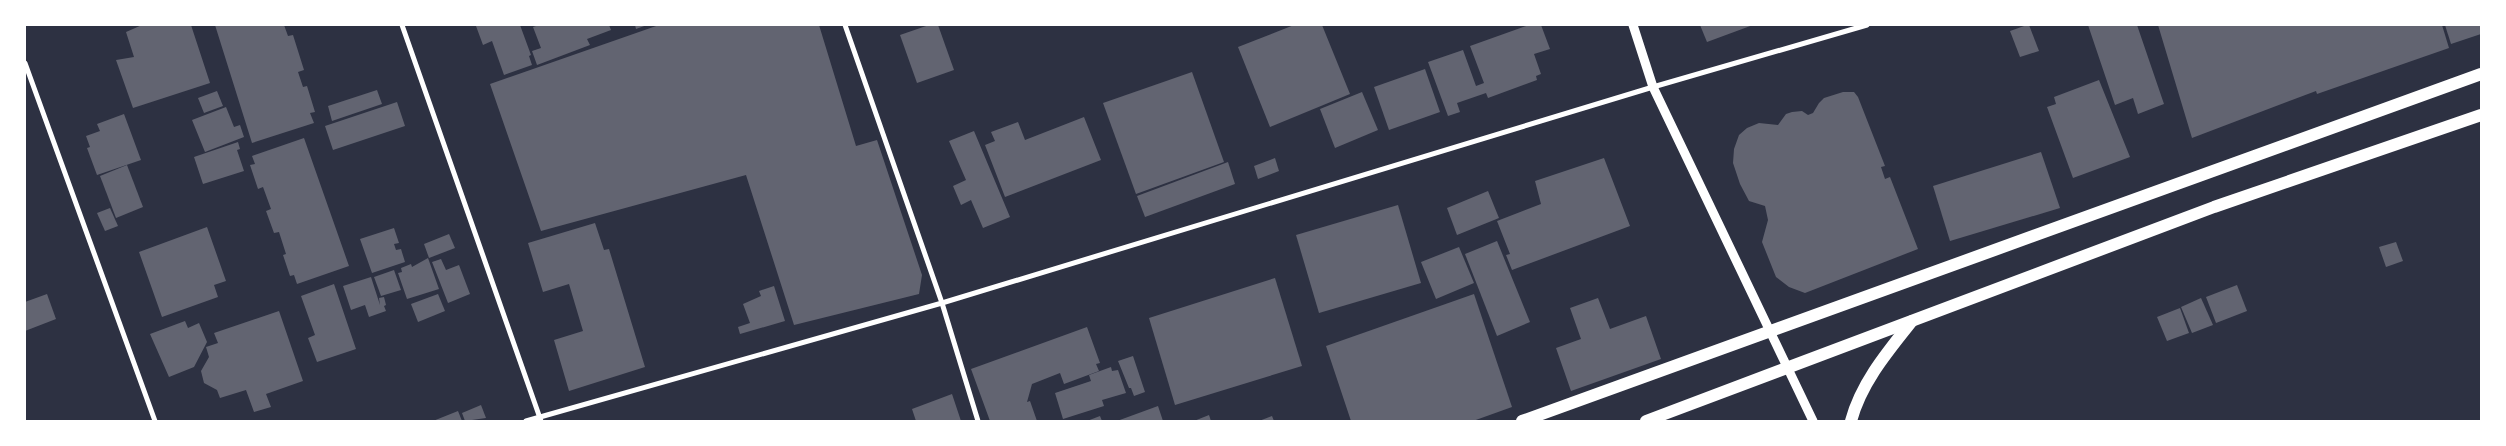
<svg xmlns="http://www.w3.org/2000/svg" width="2506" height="446" font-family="Overpass,sans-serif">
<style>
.building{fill:#626471}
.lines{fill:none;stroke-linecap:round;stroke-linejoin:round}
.minor{stroke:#fff;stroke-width:5}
.tertiary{stroke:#fff;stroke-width:9}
.primary{stroke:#fff;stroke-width:12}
</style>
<rect width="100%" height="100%" fill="#2d3142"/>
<!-- building -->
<g class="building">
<path d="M142,25H191L210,83L133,108L116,60L134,57L126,32Z"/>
<path d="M215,25H284L288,36L293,35L304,70L298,72L303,87L307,86L315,112L310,113L314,123L252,143Z"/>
<path d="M520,25L531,55L529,56L532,65L504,75L492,41L483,45L476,26Z"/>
<path d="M539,25H609L611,30L587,39L590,45L537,65L532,51L541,48L533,27Z"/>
<path d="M635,25H647L636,29Z"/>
<path d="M659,25H819L856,146L877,140L922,275L919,294L794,325L746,175L541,231L490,84Z"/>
<path d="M929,25H938L954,70L917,83L900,35Z"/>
<path d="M1294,25H1322L1350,94L1270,127L1238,47Z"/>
<path d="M1529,25H1541L1550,49L1534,54L1541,74L1536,76L1537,80L1488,98L1486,93L1457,103L1460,112L1448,116L1428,62L1463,50L1476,86L1484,83L1470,46Z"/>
<path d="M1700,25H1753L1707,42Z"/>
<path d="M2027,25H2029L2039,51L2020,57L2010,31Z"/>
<path d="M2088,25H2137L2164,104L2138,114L2133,98L2115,105Z"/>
<path d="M2158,25H2442L2449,48L2317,94L2316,91L2192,138Z"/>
<path d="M2445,25H2481V34L2451,44Z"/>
<path d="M1425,69L1440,112L1389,130L1374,87Z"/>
<path d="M1192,72L1224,162L1136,194L1103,103Z"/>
<path d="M2099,80L2130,157L2073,178L2047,107L2056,104L2054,97Z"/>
<path d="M377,90L382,104L332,121L328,106Z"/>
<path d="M217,91L223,106L204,113L198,98Z"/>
<path d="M1362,92L1378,130L1335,148L1320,109Z"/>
<path d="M1843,92H1854L1858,97L1885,166L1881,167L1885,179L1890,177L1918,249L1805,293L1789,287L1776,277L1762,242L1768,220L1765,206L1749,201L1740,184L1733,163L1734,149L1739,135L1747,128L1759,123L1778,125L1786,114L1792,112L1802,111L1808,115L1813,113L1819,103L1824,98Z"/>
<path d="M397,102L405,126L333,150L325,126Z"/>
<path d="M226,107L234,127L240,125L244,137L205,152L192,120Z"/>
<path d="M124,114L141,160L97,175L87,148L90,147L86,136L100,131L97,124Z"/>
<path d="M1084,117L1101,160L1005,197L985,145L995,141L991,132L1018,122L1025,140Z"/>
<path d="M974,131L1010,217L983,228L971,200L961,205L953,186L966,180L949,141Z"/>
<path d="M304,138L349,266L297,284L294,275L290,276L283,255L286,254L279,232L274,233L266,211L271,209L263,187L258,189L250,165L255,164L252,156Z"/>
<path d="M238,142L240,149L237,150L244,171L203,184L194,157Z"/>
<path d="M2041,152L2060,208L1950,241L1933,186Z"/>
<path d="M1275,158L1279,171L1258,179L1254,166Z"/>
<path d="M1604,158L1630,226L1512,270L1506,255L1510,254L1497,221L1541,204L1535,181Z"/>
<path d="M1228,162L1235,184L1145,217L1137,196Z"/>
<path d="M127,165L143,207L116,218L100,176Z"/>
<path d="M1488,191L1499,218L1457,235L1447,208Z"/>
<path d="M1398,205L1421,283L1319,313L1296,235Z"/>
<path d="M110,208L118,226L105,231L97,213Z"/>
<path d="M595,223L604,250L609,249L645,367L569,391L554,340L583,331L569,284L543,292L528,243Z"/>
<path d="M207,227L226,281L214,285L218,297L162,317L139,252Z"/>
<path d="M394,228L399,243L394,244L396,250L401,249L405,262L372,273L360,239Z"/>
<path d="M449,234L455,248L429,258L424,244Z"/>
<path d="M1497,241L1530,322L1497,336L1465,254Z"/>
<path d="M2396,242L2403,261L2386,267L2379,247Z"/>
<path d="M1459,247L1474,283L1436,299L1421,262Z"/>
<path d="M428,258L439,289L407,299L398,273L402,272L401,268L411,264L412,267Z"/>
<path d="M441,259L446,270L459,265L470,294L448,303L432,262Z"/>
<path d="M394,270L401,290L381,296L374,277Z"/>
<path d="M371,277L380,305L379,298L384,297L386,305L384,306L386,311L369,317L365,305L351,310L343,286Z"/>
<path d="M1275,278L1302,366L1175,405L1149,318Z"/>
<path d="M334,284L356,349L317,362L308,338L315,335L301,296Z"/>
<path d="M2237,285L2247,311L2216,323L2206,297Z"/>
<path d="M774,286L785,321L740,334L738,327L750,323L743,304L761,296L759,291Z"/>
<path d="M47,294L56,319L25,331V302Z"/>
<path d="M438,294L445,311L418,322L411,304Z"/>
<path d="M1474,294L1512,407L1473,421H1351L1326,346Z"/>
<path d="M1598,298L1610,329L1646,316L1661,359L1571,391L1556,348L1581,339L1570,308Z"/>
<path d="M2201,298L2213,325L2192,333L2181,307Z"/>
<path d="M2180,308L2189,333L2167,341L2157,317Z"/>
<path d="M279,311L303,381L266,394L271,407L254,412L246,390L220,398L217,390L204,383L201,371L209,357L206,347L218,343L214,333Z"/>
<path d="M185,321L188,328L199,323L207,342L194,367L169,377L150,334Z"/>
<path d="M1087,327L1100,363L1096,364L1099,371L1064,384L1060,373L1032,384L1027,402L1030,401L1037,421H990L971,369Z"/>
<path d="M1133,356L1145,392L1134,396L1131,388H1129L1118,361Z"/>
<path d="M1111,367L1112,371L1118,370L1126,393L1102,400L1104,406L1063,419L1055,393L1091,381L1089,375Z"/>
<path d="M952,394L961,421H916L912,409Z"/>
<path d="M481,405L486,418L465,421L462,413Z"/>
<path d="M1158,406L1163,421H1117Z"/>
<path d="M458,411L462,421H433Z"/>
<path d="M1209,415L1211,421H1194Z"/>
<path d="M1100,416L1102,421H1087Z"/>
<path d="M1272,416L1274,421H1259Z"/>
</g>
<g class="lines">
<!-- minor -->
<g class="minor">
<path d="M402,25L541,421"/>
<path d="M845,25L942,303L978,421"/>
<path d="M25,63L155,421"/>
<path d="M526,421L942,303L1653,87L1867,25"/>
</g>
<!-- tertiary -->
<path class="tertiary" d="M1633,25L1653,87L1813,421"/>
<!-- primary -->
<g class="primary">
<path d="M1522,421L2481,74"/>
<path d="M1646,421L2214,207L2481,115"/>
<path d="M1851,421C1861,383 1888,351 1912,321"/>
</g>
</g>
<!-- border -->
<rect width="2506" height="446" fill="none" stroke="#ffffff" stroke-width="52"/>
</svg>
